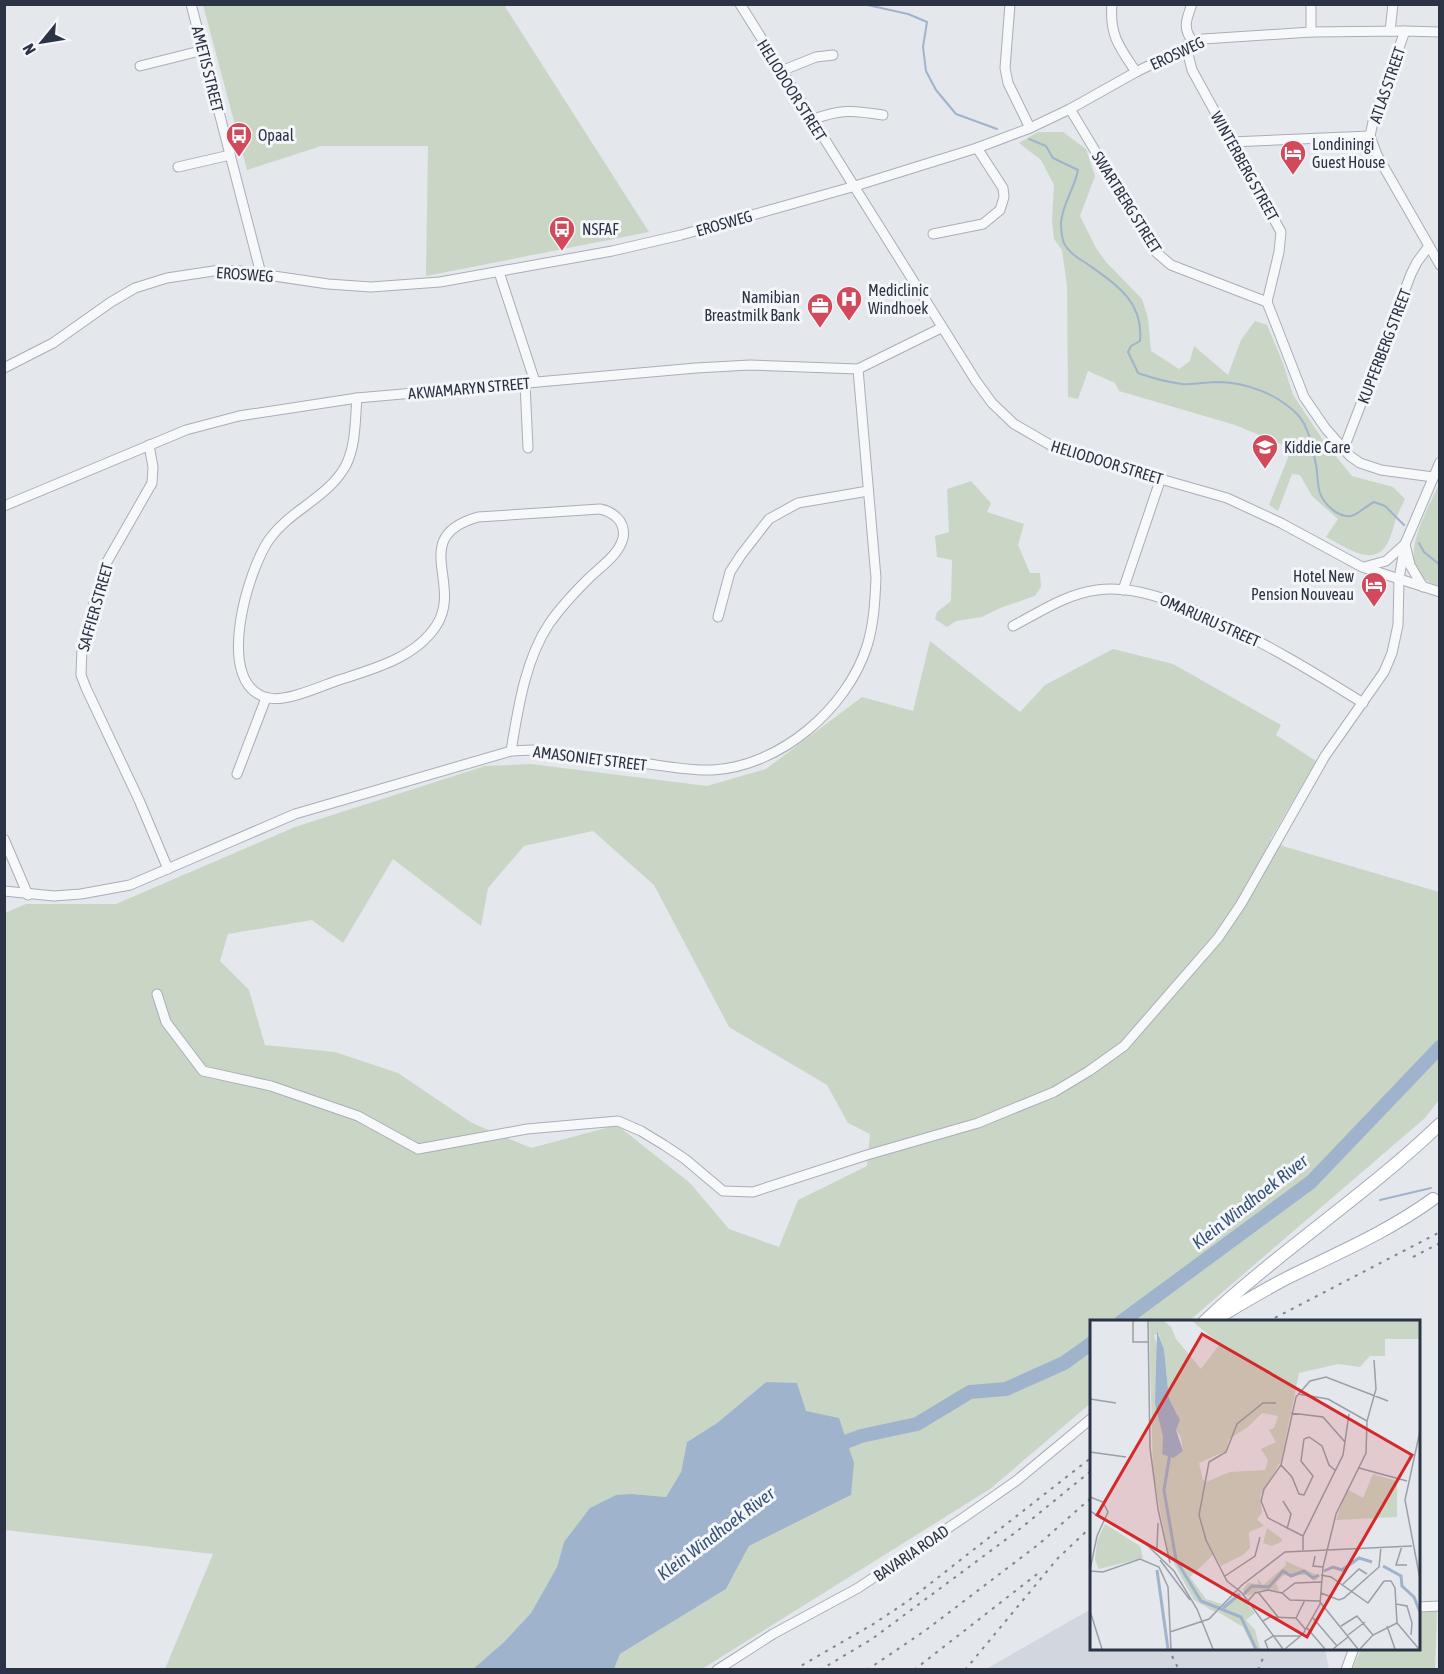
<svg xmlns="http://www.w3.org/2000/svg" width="1444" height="1674" font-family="'Asap Condensed',sans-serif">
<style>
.built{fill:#d2d6de}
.green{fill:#c9d6c5;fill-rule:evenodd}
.water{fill:#9fb4cc}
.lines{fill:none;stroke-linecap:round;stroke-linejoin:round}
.stream{stroke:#9fb4cc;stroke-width:2}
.river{stroke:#9fb4cc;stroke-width:14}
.minor-casing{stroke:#a9aeb7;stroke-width:11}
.major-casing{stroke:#a3abb8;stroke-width:14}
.minor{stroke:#f7f8fa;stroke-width:9}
.major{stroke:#fff;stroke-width:12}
.rail{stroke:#7d8696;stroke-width:2;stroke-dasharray:3 6;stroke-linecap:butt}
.labels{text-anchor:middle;stroke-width:6;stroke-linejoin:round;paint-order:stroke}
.street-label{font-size:16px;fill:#2b3445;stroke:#f4f6f9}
.poi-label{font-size:16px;fill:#2b3445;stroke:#f4f6f9;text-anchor:start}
.water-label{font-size:18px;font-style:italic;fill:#34527a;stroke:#f4f6f9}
.inset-river{fill:none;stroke:#9fb4cc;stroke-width:3}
.inset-road{fill:none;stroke:#9a9fa9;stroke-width:1.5}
.view{fill:#d62828;fill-opacity:0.15;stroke:#d62828;stroke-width:3}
.inset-edge{fill:none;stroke:#2b3445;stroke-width:3}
</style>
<rect width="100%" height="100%" fill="#e4e7ec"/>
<!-- built -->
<path class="built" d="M1091,1609L1092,1648L1325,1649L1329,1669H986Z"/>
<!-- green -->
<g class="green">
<path d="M203,5H504L649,232L426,276L428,146H321L247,170Z"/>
<path d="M1038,132H1063L1086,149L1095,176L1080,216L1096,248L1106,262L1142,299L1148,318L1151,351L1179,369L1190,361L1194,346L1228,375L1241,340L1255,321L1267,325L1283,363L1293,395L1325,443L1352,476L1393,487L1405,499C1401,508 1396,516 1394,525C1388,547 1381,562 1355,552C1345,548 1336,542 1326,537L1338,519L1312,496L1300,475L1292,474L1278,511L1269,505L1291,450L1286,446L1235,425L1119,391L1115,383L1088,371L1078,399L1068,397L1067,286L1062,250L1054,239L1052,220L1054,185L1041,160L1019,143Z"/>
<path d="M971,481L991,503L987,512L1024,524L1018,545L1030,573H1040L1041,587L1035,596L1000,608L982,617L956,621L947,627L935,619L937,612L951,601L952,560L937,557L935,536L949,532L947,489Z"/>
<path d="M1439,484V586C1389,572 1426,514 1439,484Z"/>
<path d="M930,641L1020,712L1045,685L1113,649L1173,664L1281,725L1276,735L1316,761L1270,840L1286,847L1439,892V1100L1425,1118L1189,1321L1092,1322L1091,1403L990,1489L702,1669H614L620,1654L726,1589L749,1546L851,1495L806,1411L766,1382L717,1423L687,1442L681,1472L666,1497L633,1494L564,1542L557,1567L531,1613L504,1642L473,1669H165L213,1554L5,1530V913L26,904H116L295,827L485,766L531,764L707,786L766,769L862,697L913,711ZM593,831L654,885L729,1027L827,1085L848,1123L870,1134L867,1166L798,1200L779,1247L729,1229L690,1183L617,1125L531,1148L472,1123L398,1073L335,1052L265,1045L249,990L220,961L228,934L312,920L343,943L393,859L481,926L488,888L524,846Z"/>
<path d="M1433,1610H1437L1435,1669L1352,1670L1361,1649L1418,1648L1419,1613Z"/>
</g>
<!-- water -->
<path class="water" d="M766,1382L797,1383L806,1411L839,1418L854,1463L851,1495L749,1546L726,1589L620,1654L614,1669H473L504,1642L531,1613L557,1567L564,1542L590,1508L616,1495L633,1494L666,1497L681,1472L687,1442L717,1423Z"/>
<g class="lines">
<!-- stream -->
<g class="stream">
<path d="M863,4L908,14L927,22L923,47L926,71L936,90L956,114L997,129"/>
<path d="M1029,139L1046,146L1053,158L1078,170C1075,188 1062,204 1061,223C1061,228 1062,241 1065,245C1069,252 1079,259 1086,263C1115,284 1144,301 1140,341L1131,346L1128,352L1138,373C1152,378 1167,382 1182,384C1195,385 1206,382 1219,382C1248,383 1277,394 1297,414C1309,426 1313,450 1316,465C1318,475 1317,484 1320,493C1324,504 1338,518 1351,516C1357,515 1366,506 1374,502L1385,506L1404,525"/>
<path d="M1419,543L1424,552L1440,565"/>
<path d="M1380,1200L1431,1188"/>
</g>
<!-- river -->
<g class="river">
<path d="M1121,1322L1311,1182L1440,1047"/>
<path d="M830,1448L861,1436L917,1424L970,1392L1006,1389L1064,1363L1092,1343"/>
</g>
<!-- minor casing -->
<g class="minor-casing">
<g id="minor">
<path d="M191,4L261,274"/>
<path d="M740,4L976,381L992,403L1014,424L1059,450L1227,498L1281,523L1362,567L1440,592"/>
<path d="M1010,4L1005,68L1008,83L1030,128"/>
<path d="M1112,4C1109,35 1120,48 1136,72"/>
<path d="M1192,4C1186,20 1182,29 1194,43"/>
<path d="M1311,4V32"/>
<path d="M1390,31L1393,4"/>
<path d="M1405,31L1374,117L1370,136L1377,155L1440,265"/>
<path d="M1186,46L1192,70L1281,232L1279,252L1267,302L1304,397L1326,429L1350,456L1360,463L1381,470L1433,477"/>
<path d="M140,66L204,50"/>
<path d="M781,71L816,57L833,55"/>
<path d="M1070,109L1156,252L1171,265L1267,302"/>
<path d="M811,120C841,109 852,110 883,115"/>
<path d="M1231,142L1370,136"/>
<path d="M178,167L230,155"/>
<path d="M933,234L983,224L1000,210L1004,197L1003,188L977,148"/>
<path d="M499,272L535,382"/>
<path d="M4,368L53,343L111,302L135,288L167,278L220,270L240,271L328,284L371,287L440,282L612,251L681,235L852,187L977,148L1030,128L1070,109L1136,72L1203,39L1311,32L1405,31L1440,32"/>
<path d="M525,383L528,448"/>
<path d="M357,398C355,420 356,445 346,465C329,497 292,509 271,537C248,567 212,687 269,698C287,702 321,686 339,680C373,669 415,658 436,626C464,584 408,537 478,517L600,509C614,512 626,522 623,538C619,555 600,567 588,579C574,593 560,608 549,624C525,660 518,709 511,751"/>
<path d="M149,445L153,467L152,483L104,567L82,647L81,675L86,688L139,800L168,869"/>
<path d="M1344,448L1411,274L1417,262L1429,246"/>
<path d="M4,506L186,430L239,416L357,398L696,368L750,365L858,369L941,328"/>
<path d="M1364,567L1386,561L1405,544L1410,565L1423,587"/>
<path d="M1123,590L1161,478"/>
<path d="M718,617L730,572L741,555L769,519L798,503L868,491"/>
<path d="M1013,626C1040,612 1066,594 1097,590C1135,585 1172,601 1207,616C1262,641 1312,671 1363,703"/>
<path d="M237,774L266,698"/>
<path d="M4,839L28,895"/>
<path d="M4,891L54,896L81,894L130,885L295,814L511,751L532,750C571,755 610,760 649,764C670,767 692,771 713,770C780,766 847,709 867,646C874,624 875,600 876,578L858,369"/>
<path d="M157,994L166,1022L203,1071L271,1086L358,1116L418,1149L527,1129L618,1121L641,1131L664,1145L685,1159L723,1191L753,1192L867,1155L978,1123L1054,1092L1089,1071L1124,1046L1218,938L1241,904L1325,756L1384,672L1392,653L1398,625L1399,579L1405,544L1440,462"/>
<path d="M1418,1607L1440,1606"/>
<path d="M717,1670L773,1634L858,1588L963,1518L1016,1481L1092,1418"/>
<path d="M1346,1670L1354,1648"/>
</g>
</g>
<!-- major casing -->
<g class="major-casing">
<g id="major">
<path d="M1214,1320C1239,1305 1265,1289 1291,1276C1340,1252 1389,1231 1433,1199"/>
<path d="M1204,1322C1279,1251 1366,1195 1440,1124"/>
</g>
</g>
<!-- minor -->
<use href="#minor" class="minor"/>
<!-- major -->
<use href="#major" class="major"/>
<!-- rail -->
<g class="rail">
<path d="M1413,1257L1440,1243"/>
<path d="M1267,1322L1440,1232"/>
<path d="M1168,1648L1179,1670"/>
<path d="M794,1670L875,1623L908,1601L1092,1457"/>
<path d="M820,1670L872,1639L1016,1532L1092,1470"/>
<path d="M867,1670L926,1630L1039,1544L1092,1497"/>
<path d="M914,1670L1041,1571"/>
<path d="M965,1670L1058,1558L1092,1526"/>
<path d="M1258,1670L1264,1656"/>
</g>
</g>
<!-- icons -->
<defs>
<g id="bus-pin" transform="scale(1.35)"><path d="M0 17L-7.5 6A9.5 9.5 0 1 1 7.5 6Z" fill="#d1495b" stroke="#f4f6f9"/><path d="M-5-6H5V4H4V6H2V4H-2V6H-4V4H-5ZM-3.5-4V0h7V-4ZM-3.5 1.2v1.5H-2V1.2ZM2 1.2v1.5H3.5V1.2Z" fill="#fff"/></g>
<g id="hotel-pin" transform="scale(1.35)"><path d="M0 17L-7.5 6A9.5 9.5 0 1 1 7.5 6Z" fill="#d1495b" stroke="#f4f6f9"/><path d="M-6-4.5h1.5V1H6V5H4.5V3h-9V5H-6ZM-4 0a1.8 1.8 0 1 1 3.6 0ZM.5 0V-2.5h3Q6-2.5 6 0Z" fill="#fff"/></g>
<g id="hospital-pin" transform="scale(1.35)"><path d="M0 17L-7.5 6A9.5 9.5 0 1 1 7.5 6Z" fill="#d1495b" stroke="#f4f6f9"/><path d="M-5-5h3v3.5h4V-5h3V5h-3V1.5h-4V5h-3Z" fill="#fff"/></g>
<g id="office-pin" transform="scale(1.35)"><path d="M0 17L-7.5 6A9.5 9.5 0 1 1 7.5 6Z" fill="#d1495b" stroke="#f4f6f9"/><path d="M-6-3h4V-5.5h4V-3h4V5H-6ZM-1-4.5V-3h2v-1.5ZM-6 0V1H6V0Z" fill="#fff"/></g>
<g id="school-pin" transform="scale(1.35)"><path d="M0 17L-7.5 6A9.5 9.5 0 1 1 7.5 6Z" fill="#d1495b" stroke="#f4f6f9"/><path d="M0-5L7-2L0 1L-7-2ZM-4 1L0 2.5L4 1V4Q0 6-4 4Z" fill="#fff"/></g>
</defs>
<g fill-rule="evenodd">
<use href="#bus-pin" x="239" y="135"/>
<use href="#hotel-pin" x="1293" y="153"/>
<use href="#bus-pin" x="562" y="229"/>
<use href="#hospital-pin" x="849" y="299"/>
<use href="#office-pin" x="820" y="306"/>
<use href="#school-pin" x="1265" y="447"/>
<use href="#hotel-pin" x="1374" y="585"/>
</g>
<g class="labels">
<!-- street labels -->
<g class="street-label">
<text transform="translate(1177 53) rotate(-25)" y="6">EROSWEG</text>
<text transform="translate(208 69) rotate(76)" y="6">AMETIS STREET</text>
<text transform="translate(1387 85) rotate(-71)" y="6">ATLAS STREET</text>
<text transform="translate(792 90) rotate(58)" y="6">HELIODOOR STREET</text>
<text transform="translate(1245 166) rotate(61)" y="6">WINTERBERG STREET</text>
<text transform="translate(1127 202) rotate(58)" y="6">SWARTBERG STREET</text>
<text transform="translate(724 223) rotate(-16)" y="6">EROSWEG</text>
<text transform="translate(245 274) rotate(4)" y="6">EROSWEG</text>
<text transform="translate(1384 346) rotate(-69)" y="6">KUPFERBERG STREET</text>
<text transform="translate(469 388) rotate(-5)" y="6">AKWAMARYN STREET</text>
<text transform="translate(1107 462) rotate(17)" y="6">HELIODOOR STREET</text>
<text transform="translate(95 607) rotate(-74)" y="6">SAFFIER STREET</text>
<text transform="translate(1210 620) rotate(24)" y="6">OMARURU STREET</text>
<text transform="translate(590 758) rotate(7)" y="6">AMASONIET STREET</text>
<text transform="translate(911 1553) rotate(-34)" y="6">BAVARIA ROAD</text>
</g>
<!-- poi labels -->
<g class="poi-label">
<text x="258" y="141">Opaal</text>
<text x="1312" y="150">Londiningi<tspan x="1312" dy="18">Guest House</tspan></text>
<text x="582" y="235">NSFAF</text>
<text x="868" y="296">Mediclinic<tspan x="868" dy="18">Windhoek</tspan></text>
<text x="800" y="303" text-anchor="end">Namibian<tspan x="800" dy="18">Breastmilk Bank</tspan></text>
<text x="1284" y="453">Kiddie Care</text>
<text x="1354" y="582" text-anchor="end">Hotel New<tspan x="1354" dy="18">Pension Nouveau</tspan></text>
</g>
<!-- water labels -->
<g class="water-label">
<text transform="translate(1250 1202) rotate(-38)" y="6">Klein Windhoek River</text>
<text transform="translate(716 1534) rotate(-37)" y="6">Klein Windhoek River</text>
</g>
</g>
<!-- overview -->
<g transform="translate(1090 1320)">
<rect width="330" height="330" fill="#e4e7ec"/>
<path d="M59,1H74L81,7L86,19L111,49L130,24L102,1H330V19H295V36H280L270,47L248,44L209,53L191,141L170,176L172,193L167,199L174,206L159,212L160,228L153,235L131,246L124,234L100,257L116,279L132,284L125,292L104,280L78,233L63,152ZM69,14L74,29L79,79L87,94L86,110L91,117L93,131L86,134H72L73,117L66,89L69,34L64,15ZM172,93L188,96L184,108L179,110L186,122L171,129L178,140L175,150L140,152L116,162L113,160L109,143L136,131L139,119L158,107ZM283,154L307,161V197L246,200L257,169L273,178ZM15,204L50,226L53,238L9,249L5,240L7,221ZM177,208L192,219L191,222L182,226L173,223ZM195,241L230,256L225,261L217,255H194L186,263L189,271L170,270L158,276L153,270L158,263L168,264L167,258L173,265L196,245ZM147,272L165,293L156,300L165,310L170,329H164L153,307L128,292Z" fill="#c9d6c5" fill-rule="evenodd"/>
<path d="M67,11L74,29L79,79L90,100L86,110L93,131L83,138L72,134L73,117L65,84Z" fill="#9fb4cc"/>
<path class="inset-river" d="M80,133L74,170L86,240L111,281L151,297L166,329M293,246L311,256L312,266L324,277L330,292M67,250L78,329M234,251L243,247L252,250L269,238L282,242M154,274L162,266L179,267L193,251L201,256L214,251L223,258L229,255M133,288L150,274"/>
<path class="inset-road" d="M43,1V22H58M58,1L60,128L68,189M208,74L238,79L277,101M0,79L26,83M186,83H173L147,104L136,132L119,142L109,195L116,220L137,261L152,273L193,329M201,93L233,97L255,122M330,111L315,180L330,259M0,132L36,137M191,145L202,157L209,174L214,175L223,156L211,141L214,119L219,117L232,126L239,145L246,151M269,148L317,161M0,177L13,182L18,192L7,216L0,250M193,181L201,194L197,209M68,189L80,243M0,191L57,225L84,251L107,289L123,329M213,216L178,198L171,181L174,169L191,145L206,77L220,61L236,57L298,81M312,226L306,245H317M67,228L68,203M213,230V216L253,135L259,94M225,236L223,246L233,247M70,240L100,280M0,251L13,252L50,239L69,247L78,267L81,329M231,255L241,257L278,283L294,261M135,256L165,236L170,217M294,261H301L305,268L307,303L329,329M252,265L269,249L277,254M168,272L188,297M192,273L205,263L231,262M231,273L249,280L254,278L289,247L291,227M158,281L165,273L178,270L192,273L200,280L230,281M230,282L268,329M306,284L317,286L322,303L321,315M0,291L12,329M206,298L215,280M223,298L247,326M173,301L180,297L206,298L216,310M251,306L267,296L283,315M297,306L305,329M217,308L235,329M80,312L119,299L152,265L195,232L322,226M258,315L275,302M178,329L175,321L183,316H211M195,329L213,314L230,284L233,247L246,194L276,133L277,101L286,69L284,40M243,329L258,317M270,329L283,315L307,303"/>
<path class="view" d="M112,14L322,135L217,317L7,195Z"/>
<rect width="330" height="330" class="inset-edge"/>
</g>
<!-- border -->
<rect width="1444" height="1674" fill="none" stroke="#2b3445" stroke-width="12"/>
<!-- north arrow -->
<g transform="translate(42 42) rotate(240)" stroke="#f4f6f9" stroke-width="4.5" paint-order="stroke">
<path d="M0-4.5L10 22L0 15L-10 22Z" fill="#2b3445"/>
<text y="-9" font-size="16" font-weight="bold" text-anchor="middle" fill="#2b3445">N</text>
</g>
</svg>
